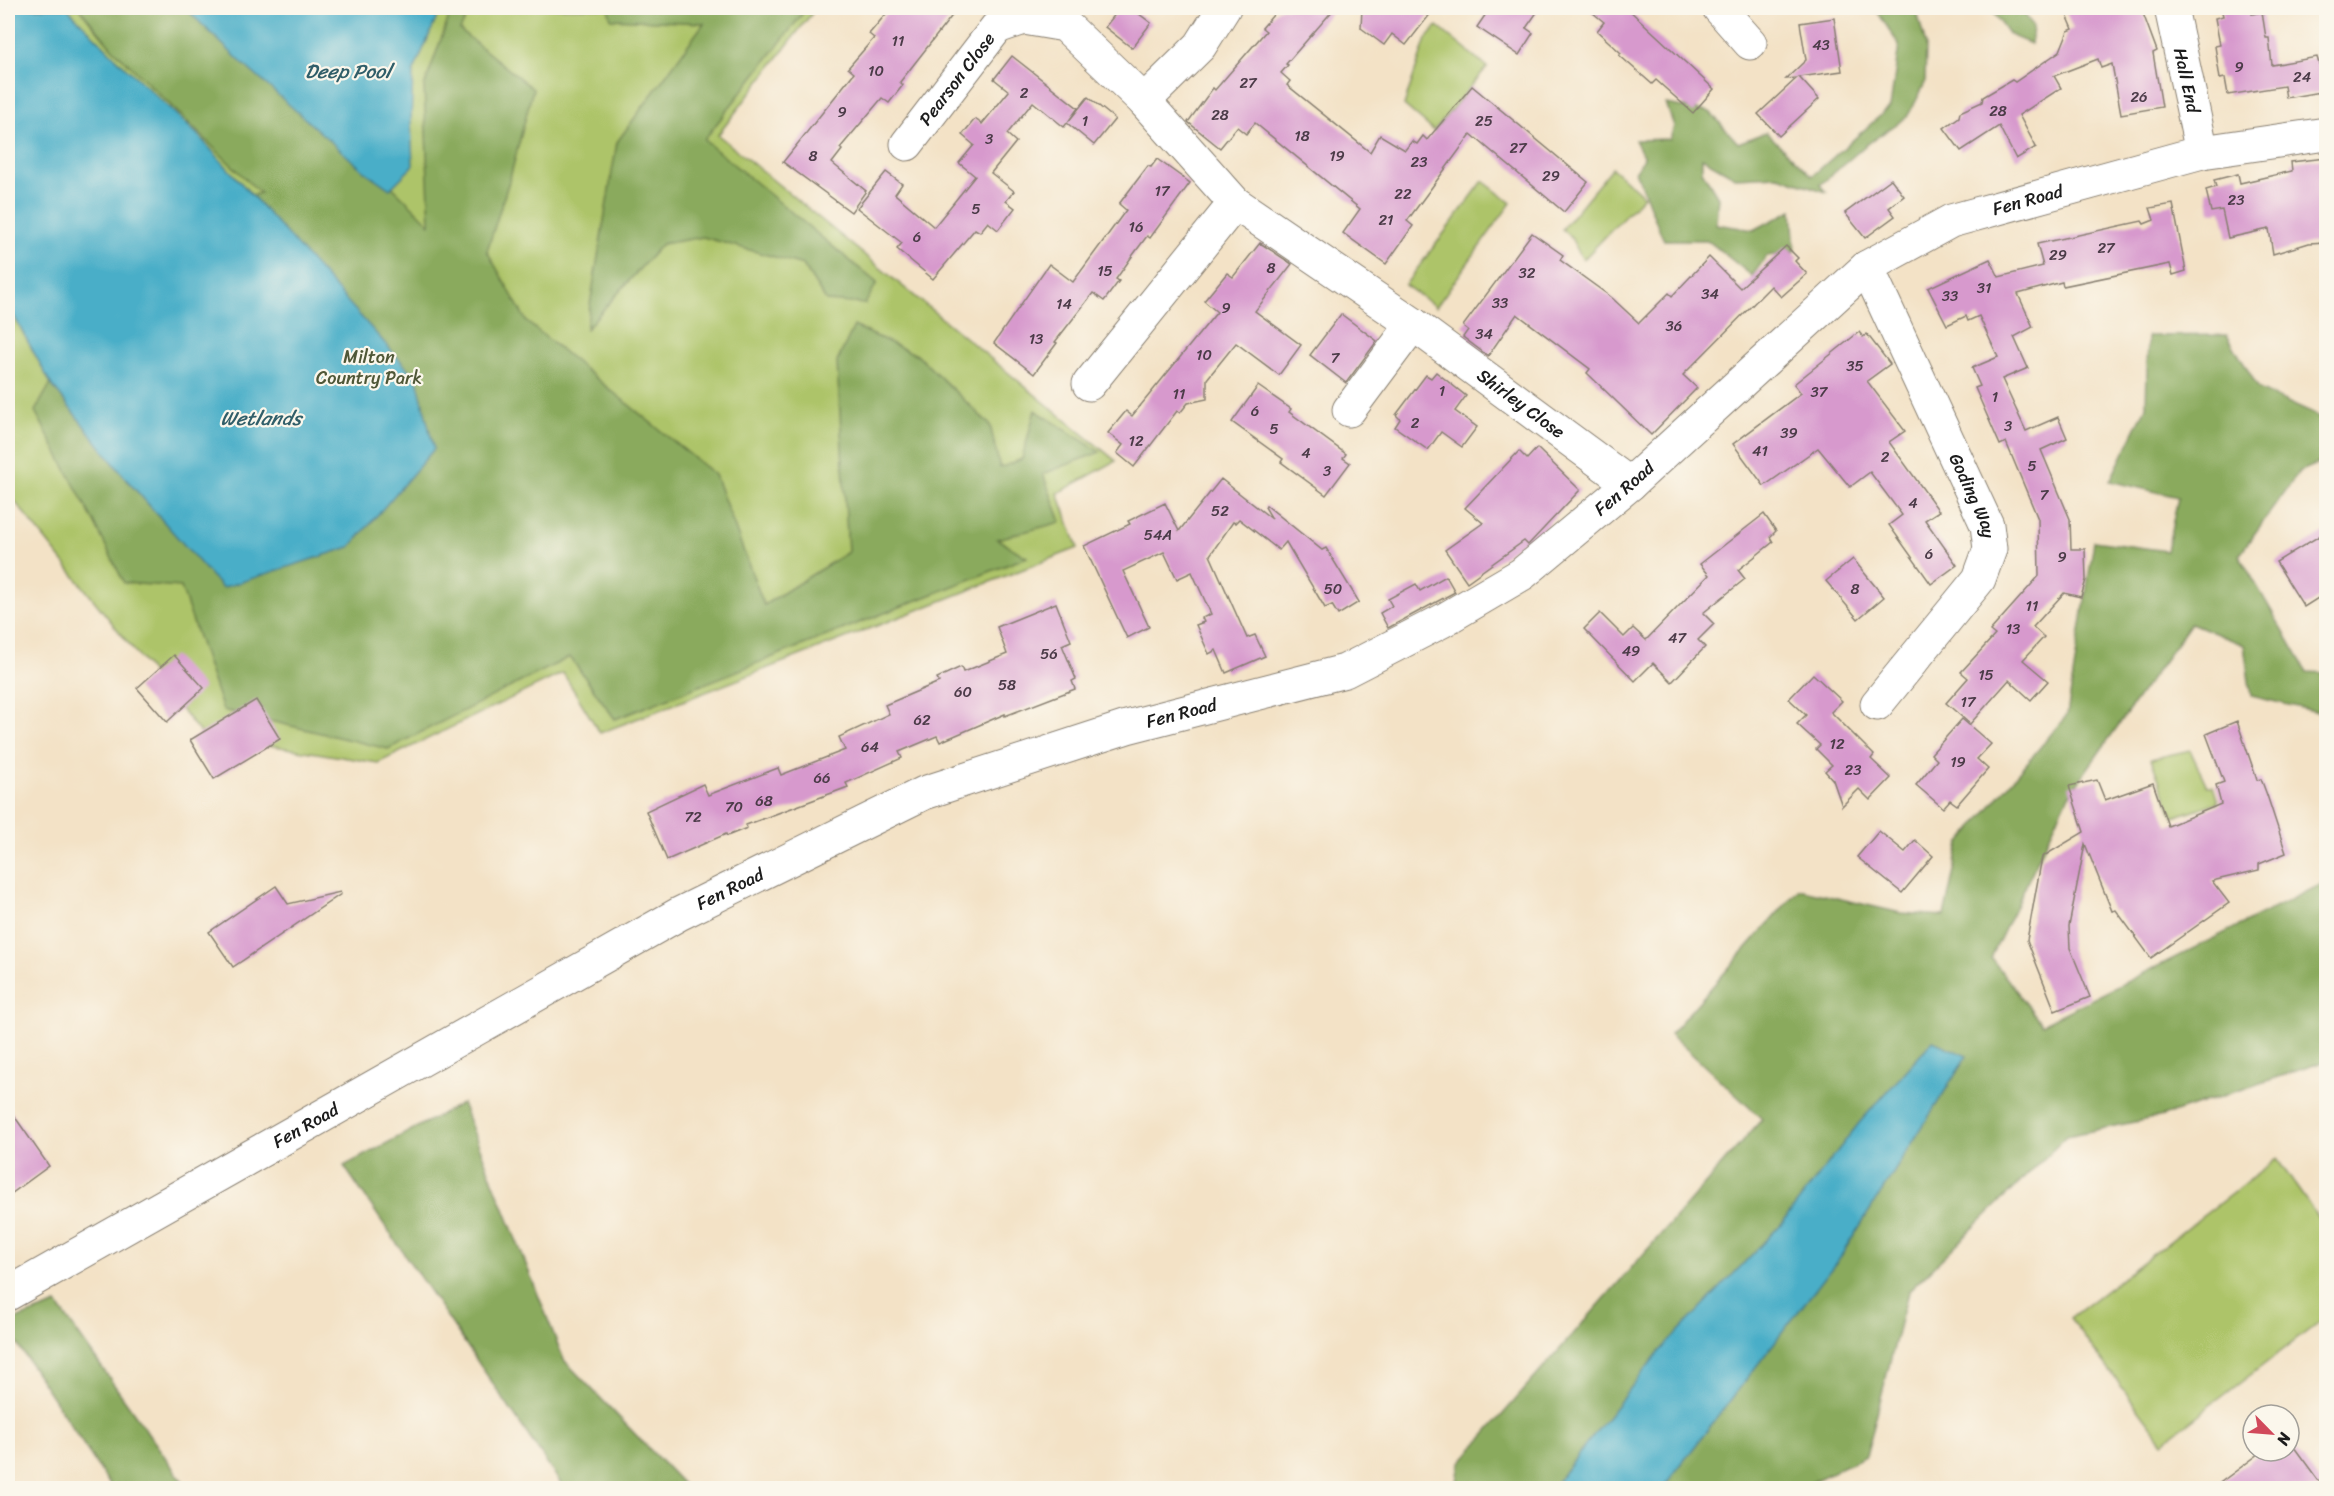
<svg xmlns="http://www.w3.org/2000/svg" width="2334" height="1496" font-family="Sriracha,sans-serif">
<style>
.green{fill:#adc469;stroke:#647042;stroke-width:1.5}
.forest{fill:#8aaa5d;stroke:#53633c;stroke-width:1.5}
.water{fill:#49aec8;stroke:#326572;stroke-width:1.5}
.building{fill:#d799cd}
.lines{fill:none;stroke-linecap:round;stroke-linejoin:round}
.minor-casing{stroke:#887f71;stroke-width:35}
.minor{stroke:#fff;stroke-width:33}
.labels{text-anchor:middle;stroke-width:4.5;stroke-linejoin:round;paint-order:stroke}
.number-label{font-size:15px;fill:#4b3b48}
.street-label{font-size:18px;fill:#1c1c1c;stroke:#fbf7ec}
.park-label{font-size:18px;fill:#4f5737;stroke:#fbf7ec}
.water-label{font-size:20px;font-style:italic;fill:#305e69;stroke:#fbf7ec}
</style>
<rect width="100%" height="100%" fill="#fbf7ec"/>
<filter id="ink" filterUnits="userSpaceOnUse"><feTurbulence type="fractalNoise" baseFrequency=".0167" numOctaves="2"/><feDisplacementMap in="SourceGraphic" scale="12" xChannelSelector="R" yChannelSelector="G"/><feConvolveMatrix kernelMatrix="1 2 1 2 8 2 1 2 1" color-interpolation-filters="sRGB"/></filter>
<filter id="wash" filterUnits="userSpaceOnUse"><feTurbulence type="fractalNoise" baseFrequency=".008" numOctaves="4" result="noise"/><feDisplacementMap in="SourceGraphic" scale="24" xChannelSelector="R" yChannelSelector="G"/><feGaussianBlur stdDeviation="1.35" result="paint"/><feColorMatrix in="noise" values="0 0 0 0 0 0 0 0 0 0 0 0 0 0 0 0 0 1.4 0 .05"/><feComposite in="paint" operator="in"/></filter>
<g filter="url(#wash)">
<rect width="100%" height="100%" fill="#f3e2c6"/>
<!-- green -->
<g class="green">
<path d="M8,8H816L718,135L1116,461L1058,493L1078,548L600,733L563,673L378,763L201,734L8,493Z"/>
<path d="M1437,26L1487,67L1434,131L1404,105L1426,39Z"/>
<path d="M1612,168L1644,196L1583,260L1570,236L1562,229Z"/>
<path d="M1483,181L1511,203L1436,307L1405,285Z"/>
<path d="M2190,750L2207,786H2213L2218,802L2173,817L2151,759Z"/>
<path d="M2277,1159L2326,1229V1317L2163,1442L2070,1318Z"/>
</g>
<!-- forest -->
<g class="forest">
<path d="M79,8H192L296,92L430,224L424,87L452,8H471L460,30L533,89L510,178L487,251L527,322L715,475L764,605L848,552L837,362L854,326L917,355L990,425L1000,468L1022,459L1035,410L1100,452L1043,474L1061,522L997,539L1027,557L615,719L570,657L388,749L223,710L181,587L124,583L94,522L35,411L142,225L260,193L112,48Z"/>
<path d="M608,8H807L704,140L877,283L865,304L826,301L803,265L703,237L662,244L586,329L617,142L704,23L611,19Z"/>
<path d="M1875,8H1916L1926,45L1925,83L1915,103L1907,117L1866,145L1820,185L1826,192L1778,176L1737,178L1702,158V171L1718,197L1716,224L1754,230L1792,210L1795,252L1767,256L1752,276L1707,240H1664C1653,218 1647,194 1635,172L1644,158L1635,140L1670,139L1674,126L1666,104L1710,112L1738,143L1766,132L1812,176L1890,107L1899,45Z"/>
<path d="M1990,8H2021L2033,27L2031,44L2009,35Z"/>
<path d="M2227,335L2259,389L2326,420V460L2300,471L2239,555L2307,672L2326,673V714L2251,696L2244,645L2191,623L2069,795L1991,958L2042,1024L2326,882V1061L2163,1116L2067,1136L1908,1292L1866,1456L1799,1488H1456L1460,1463L1762,1119L1670,1034L1799,889L1901,913L1944,916L1960,843L2067,715L2094,541L2167,551L2178,497L2110,481L2146,407L2148,336Z"/>
<path d="M462,1103L564,1360L687,1488H564L344,1166Z"/>
<path d="M57,1304L187,1488H112L8,1330V1322Z"/>
</g>
<!-- water -->
<g class="water">
<path d="M8,8H67L118,60L198,135L417,379L434,449L350,547L222,588L126,479L51,384L8,305Z"/>
<path d="M185,8H441L413,73L411,121L413,166L390,189L364,171L243,64Z"/>
<path d="M1933,1041L1967,1056L1841,1256L1673,1475L1664,1488H1552L1658,1353L1782,1223L1859,1123Z"/>
</g>
<g id="blocks">
<!-- building -->
<g class="building">
<path d="M891,8H958L900,82L903,85L889,103L882,98L840,148L842,150L832,163L866,191L851,212L783,162L854,73L848,68L874,38L869,34Z"/>
<path d="M1120,8H1131L1151,23L1132,48L1105,27Z"/>
<path d="M1279,8H1335L1286,64L1288,65L1281,73L1290,81L1287,85L1370,152L1380,135L1405,150L1412,141L1417,144L1423,136L1427,140L1472,86L1588,182L1564,212L1471,134L1407,221L1413,226L1386,264L1343,233L1360,209L1255,123L1246,134L1237,127L1220,148L1188,122L1213,88L1215,90L1266,31L1262,28Z"/>
<path d="M1362,8H1435L1406,45L1392,34L1384,45L1361,28Z"/>
<path d="M1490,8H1540L1526,28L1533,33L1519,55L1477,27Z"/>
<path d="M1587,8H1627L1714,89L1693,113L1656,80L1652,84L1619,55L1621,53L1597,31L1604,22Z"/>
<path d="M2064,8H2141L2157,51L2153,53L2162,107L2121,114L2112,64L2101,68L2098,59L2054,76L2061,88L2019,115L2036,147L2016,159L1999,126L1961,151L1944,128L1959,117L1960,112L1982,102L1983,97L2012,80L2015,82L2060,51L2068,31L2073,29Z"/>
<path d="M2221,8H2251L2252,14L2262,12L2266,38H2269L2272,65L2317,57L2319,64L2326,63V91L2286,98L2284,86L2228,95L2225,78L2220,79L2215,46L2220,45L2215,18L2223,16Z"/>
<path d="M1834,18L1842,71L1799,77L1819,99L1779,136L1758,114L1797,78L1786,79L1806,60L1800,23Z"/>
<path d="M1012,56L1078,108L1068,122L1088,97L1115,119L1094,145L1067,123L1064,127L1033,102L1007,134L1016,142L991,173L1014,191L1006,201L1015,208L998,230L988,222L980,232L975,229L933,279L897,249L902,243L857,208L886,172L902,184L895,194L934,227L975,176L959,163L974,145L962,135L975,119L982,124L1009,91L994,79Z"/>
<path d="M2326,158V242L2309,243L2273,254L2269,229L2228,238L2222,210L2211,212L2206,190L2216,187L2214,180L2238,174L2240,183L2292,171L2291,162Z"/>
<path d="M1157,159L1190,183L1150,238L1147,236L1133,255L1116,279L1119,281L1104,301L1093,293L1055,342L1057,343L1034,374L994,343L1049,264L1073,282L1126,210L1119,204L1148,166L1151,167Z"/>
<path d="M1891,179L1904,196L1889,208L1895,216L1865,238L1845,213Z"/>
<path d="M2173,204L2186,271L2173,275L2170,264L2063,286L2062,282L2018,294L2033,327L2014,337L2028,368L2002,379L2026,431L2058,417L2067,438L2041,450L2070,519L2071,549H2085L2086,580L2081,597L2064,593L2033,627L2044,637L2023,660L2048,681L2031,700L2009,680L1970,724L1946,703L1968,678L1961,672L1995,635L1990,631L2039,576L2038,519L2006,442L2000,445L1975,388L1980,386L1972,368L1998,357L1979,316L1968,321L1966,316L1947,325L1928,288L1990,259L1999,277L2043,266L2037,244L2142,221L2144,224L2154,220L2150,208Z"/>
<path d="M1532,233L1563,255L1560,260L1611,297L1639,323L1669,293L1672,296L1709,257L1740,288L1786,246L1798,258L1795,261L1807,274L1781,297L1771,286L1683,375L1697,388L1651,435L1587,373L1590,369L1517,314L1488,356L1463,337L1468,330L1463,326Z"/>
<path d="M1260,243L1292,264L1255,311L1301,345L1279,375L1236,343L1207,379V399L1188,403L1180,413L1177,411L1134,467L1117,453L1123,445L1108,433L1126,411L1132,416L1217,312L1204,301L1227,273L1233,277Z"/>
<path d="M1341,314L1377,341L1346,383L1310,355Z"/>
<path d="M1859,332L1863,337L1867,334L1890,364L1867,381L1905,431L1889,442L1939,511L1925,520L1957,565L1931,584L1889,525L1902,515L1870,472L1850,487L1818,448L1764,486L1733,444L1801,393L1794,384Z"/>
<path d="M1436,372L1466,396L1455,411L1477,427L1462,447L1441,432L1428,450L1395,427L1400,419L1396,415L1426,375L1431,378Z"/>
<path d="M1258,386L1291,409L1289,412L1346,454L1343,458L1350,463L1326,495L1281,462L1283,459L1232,422Z"/>
<path d="M1537,448L1580,490L1528,545L1524,541L1467,582L1445,550L1483,523L1465,508L1519,451L1527,459Z"/>
<path d="M1221,479L1272,519L1265,507L1266,505L1322,550L1326,548L1359,602L1338,615L1332,605L1325,608L1286,542L1279,550L1239,519L1235,523L1233,522L1210,555L1247,638L1255,635L1265,656L1226,673L1216,650L1209,654L1196,625L1204,622L1202,618L1211,614L1192,572L1177,579L1164,552L1123,571L1149,627L1127,638L1084,546L1130,524L1128,521L1165,503L1179,531Z"/>
<path d="M1764,514L1776,531L1770,537L1773,542L1738,570L1745,579L1703,613L1714,624L1698,640L1705,647L1672,682L1653,663L1635,681L1584,629L1600,613L1624,637L1633,628L1646,640L1709,575L1700,564Z"/>
<path d="M2326,532V593L2304,607L2276,562Z"/>
<path d="M1853,559L1884,597L1858,619L1826,581Z"/>
<path d="M1446,576L1455,592L1388,628L1380,613L1392,606L1388,599L1416,584L1420,591Z"/>
<path d="M1056,603L1071,641L1062,645L1076,679L1072,681L1075,689L1005,716V714L940,742L937,736L899,752L902,758L846,783L848,787L746,825L747,828L727,836L726,834L667,860L646,811L703,784L708,795L778,768L781,775L845,750L839,737L889,714L885,705L939,682L937,678L961,667L963,672L1007,654L997,627Z"/>
<path d="M174,655L204,688L167,722L137,688Z"/>
<path d="M1813,674L1842,701L1831,712L1874,755L1871,759L1891,778L1870,800L1859,789L1842,806L1833,780L1825,771L1832,765L1816,749L1820,745L1797,724L1806,715L1789,699Z"/>
<path d="M256,700L280,739L214,779L190,740Z"/>
<path d="M1962,719L1991,744L1977,759L1988,769L1957,805L1950,800L1943,808L1916,785L1937,760L1931,754Z"/>
<path d="M2237,721L2257,780L2261,779L2267,795L2286,853L2259,864V870L2212,881L2229,903L2151,958L2116,910L2112,911L2085,844L2069,926L2070,948L2090,997L2055,1011L2027,940L2042,857L2084,832L2069,786L2097,780L2105,800L2153,783L2168,826L2221,804L2216,785L2224,782L2206,734Z"/>
<path d="M1879,831L1905,852L1915,840L1933,856L1902,893L1857,857Z"/>
<path d="M276,886L288,904L340,892L341,894L233,967L209,932Z"/>
<path d="M8,1107L49,1166L8,1196Z"/>
<path d="M2291,1443L2324,1488H2213L2263,1451H2289Z"/>
</g>
</g>
</g>
<g filter="url(#ink)">
<use href="#blocks" fill-opacity="0" stroke="#887f71" stroke-width="1.5"/>
<g class="lines">
<!-- minor casing -->
<g class="minor-casing">
<g id="minor">
<path d="M1719,8L1750,43"/>
<path id="s1" d="M2171,8L2202,152"/>
<path id="s2" d="M1144,101L1235,203L1413,324L1630,484"/>
<path id="s3" d="M907,144L997,27L1024,18L1065,25L1144,101L1200,46L1224,8"/>
<path id="s4" d="M1867,267L1987,525L1990,549L1979,579L1877,704"/>
<path d="M1089,384L1235,203"/>
<path d="M1349,410L1413,324"/>
<path id="s5" d="M8,1294L679,914L924,793L1127,727L1345,671L1442,621L1522,574L1630,484L1867,267L1951,221L2202,152L2326,134"/>
</g>
</g>
<!-- minor -->
<use href="#minor" class="minor"/>
</g>
</g>
<g class="labels">
<!-- number labels -->
<g class="number-label">
<text x="898" y="46">11</text>
<text x="1821" y="50">43</text>
<text x="2239" y="72">9</text>
<text x="876" y="76">10</text>
<text x="2302" y="82">24</text>
<text x="1248" y="88">27</text>
<text x="1024" y="98">2</text>
<text x="2139" y="102">26</text>
<text x="1998" y="116">28</text>
<text x="842" y="117">9</text>
<text x="1220" y="120">28</text>
<text x="1085" y="126">1</text>
<text x="1484" y="126">25</text>
<text x="1302" y="141">18</text>
<text x="989" y="144">3</text>
<text x="1518" y="153">27</text>
<text x="813" y="161">8</text>
<text x="1337" y="161">19</text>
<text x="1419" y="167">23</text>
<text x="1551" y="181">29</text>
<text x="1162" y="196">17</text>
<text x="1403" y="199">22</text>
<text x="2236" y="205">23</text>
<text x="976" y="214">5</text>
<text x="1386" y="225">21</text>
<text x="1136" y="232">16</text>
<text x="917" y="242">6</text>
<text x="2106" y="253">27</text>
<text x="2058" y="260">29</text>
<text x="1271" y="273">8</text>
<text x="1105" y="276">15</text>
<text x="1527" y="278">32</text>
<text x="1984" y="293">31</text>
<text x="1710" y="299">34</text>
<text x="1950" y="301">33</text>
<text x="1500" y="308">33</text>
<text x="1064" y="309">14</text>
<text x="1226" y="313">9</text>
<text x="1674" y="331">36</text>
<text x="1484" y="339">34</text>
<text x="1036" y="344">13</text>
<text x="1204" y="360">10</text>
<text x="1335" y="363">7</text>
<text x="1855" y="371">35</text>
<text x="1442" y="396">1</text>
<text x="1819" y="397">37</text>
<text x="1179" y="399">11</text>
<text x="1995" y="402">1</text>
<text x="1255" y="416">6</text>
<text x="1415" y="428">2</text>
<text x="2008" y="431">3</text>
<text x="1274" y="434">5</text>
<text x="1789" y="438">39</text>
<text x="1136" y="446">12</text>
<text x="1760" y="456">41</text>
<text x="1306" y="458">4</text>
<text x="1885" y="462">2</text>
<text x="2032" y="471">5</text>
<text x="1327" y="476">3</text>
<text x="2044" y="500">7</text>
<text x="1913" y="508">4</text>
<text x="1220" y="516">52</text>
<text x="1158" y="540">54A</text>
<text x="1929" y="559">6</text>
<text x="2062" y="562">9</text>
<text x="1333" y="594">50</text>
<text x="1855" y="594">8</text>
<text x="2032" y="611">11</text>
<text x="2013" y="634">13</text>
<text x="1677" y="643">47</text>
<text x="1631" y="656">49</text>
<text x="1049" y="659">56</text>
<text x="1986" y="680">15</text>
<text x="1007" y="690">58</text>
<text x="963" y="697">60</text>
<text x="1968" y="707">17</text>
<text x="922" y="725">62</text>
<text x="1837" y="749">12</text>
<text x="870" y="752">64</text>
<text x="1958" y="767">19</text>
<text x="1853" y="775">23</text>
<text x="822" y="783">66</text>
<text x="764" y="806">68</text>
<text x="734" y="812">70</text>
<text x="693" y="822">72</text>
</g>
<!-- street labels -->
<g class="street-label">
<text dy="6" stroke="none"><textPath href="#s3" startOffset="82">Pearson Close</textPath></text>
<text dy="6" stroke="none"><textPath href="#s1" startOffset="74">Hall End</textPath></text>
<text dy="6" stroke="none"><textPath href="#s5" startOffset="2322">Fen Road</textPath></text>
<text dy="6" stroke="none"><textPath href="#s2" startOffset="486">Shirley Close</textPath></text>
<text dy="6" stroke="none"><textPath href="#s5" startOffset="1818">Fen Road</textPath></text>
<text dy="6" stroke="none"><textPath href="#s4" startOffset="252">Goding Way</textPath></text>
<text dy="6" stroke="none"><textPath href="#s5" startOffset="1314">Fen Road</textPath></text>
<text dy="6" stroke="none"><textPath href="#s5" startOffset="828">Fen Road</textPath></text>
<text dy="6" stroke="none"><textPath href="#s5" startOffset="342">Fen Road</textPath></text>
</g>
<!-- park labels -->
<g class="park-label">
<text x="369" y="363">Milton<tspan x="369" dy="21">Country Park</tspan></text>
</g>
<!-- water labels -->
<g class="water-label">
<text x="348" y="78">Deep Pool</text>
<text x="261" y="425">Wetlands</text>
</g>
</g>
<!-- margin -->
<rect width="2334" height="1496" fill="none" stroke="#fbf7ec" stroke-width="30"/>
<!-- north arrow -->
<g transform="translate(2271 1433) rotate(115)"><circle r="28" fill="#fbf7ec" stroke="#a29f99" stroke-width="1.5"/>
<path d="M0-4.5L10 22L0 15L-10 22Z" fill="#d1495b"/>
<text y="-9" font-size="16" font-weight="bold" text-anchor="middle" fill="#1c1c1c">N</text>
</g>
</svg>
